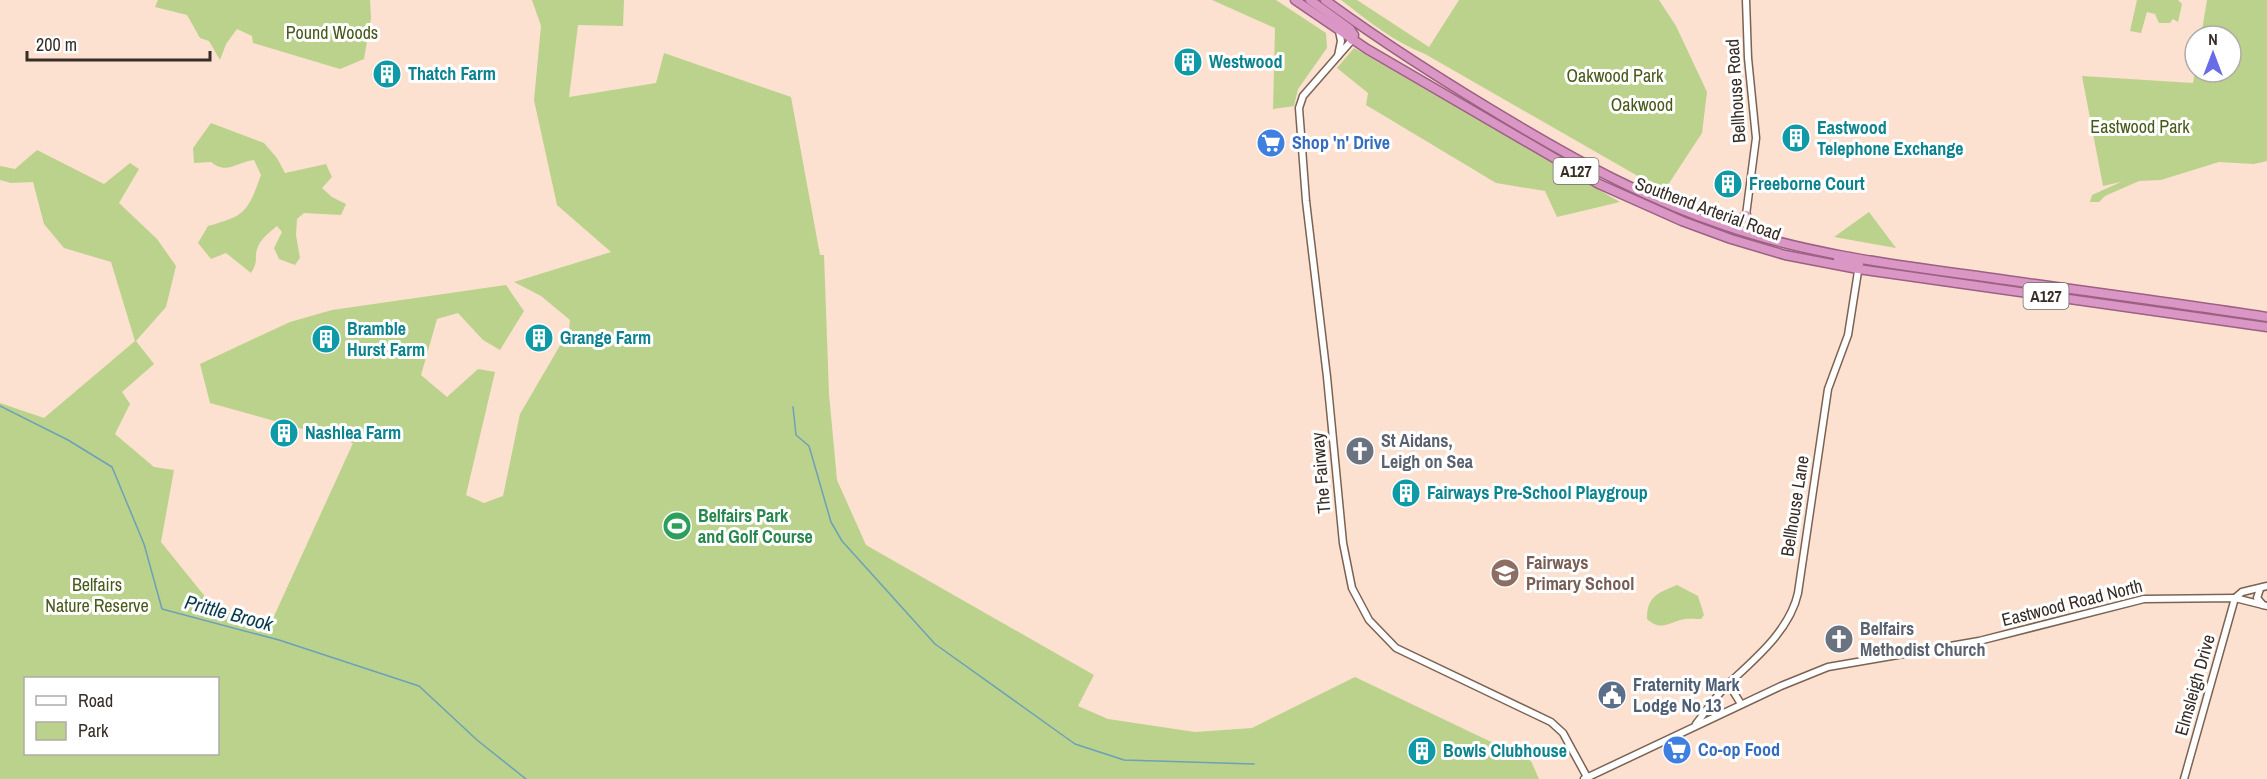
<svg xmlns="http://www.w3.org/2000/svg" width="2267" height="779" font-family="'Archivo Narrow',sans-serif">
<style>
.green{fill:#bad28b;fill-rule:evenodd}
.lines{fill:none;stroke-linecap:round;stroke-linejoin:round}
.stream{stroke:#6ba1b9;stroke-width:1.5}
.tertiary-casing{stroke:#7b6354;stroke-width:9}
.trunk-casing{stroke:#9b6083;stroke-width:11}
.tertiary{stroke:#fff;stroke-width:6}
.trunk{stroke:#da96c4;stroke-width:8}
.labels{text-anchor:middle;stroke-width:6;stroke-linejoin:round;paint-order:stroke}
.shield{fill:#fff;stroke:#736c67;stroke-width:1.5}
.shield-label{font-size:16px;font-weight:bold;fill:#372d26}
.park-label{font-size:18px;fill:#47591a;stroke:#fff}
.culture-label{font-size:18px;font-weight:bold;fill:#0d838f;stroke:#fff;text-anchor:start}
.street-label{font-size:18px;fill:#372d26;stroke:#fff}
.shop-label{font-size:18px;font-weight:bold;fill:#366cbe;stroke:#fff;text-anchor:start}
.worship-label{font-size:18px;font-weight:bold;fill:#5b616d;stroke:#fff;text-anchor:start}
.leisure-label{font-size:18px;font-weight:bold;fill:#27864d;stroke:#fff;text-anchor:start}
.education-label{font-size:18px;font-weight:bold;fill:#785e54;stroke:#fff;text-anchor:start}
.service-label{font-size:18px;font-weight:bold;fill:#4e5e75;stroke:#fff;text-anchor:start}
.water-label{font-size:20px;font-style:italic;fill:#073a4d;stroke:#fff}
</style>
<rect width="100%" height="100%" fill="#fde1d0"/>
<!-- green -->
<g class="green">
<path d="M158,0H370L371,18L364,59L340,69L253,43L252,36L237,29L226,44L220,60L209,41L200,38L187,15L155,7Z"/>
<path d="M532,0H624L623,26L578,25L569,97L656,83L664,53L791,97L820,255H824L829,394L837,480L866,545L1094,675L1078,706L1108,719L1195,732L1252,728L1355,677L1531,761L1539,779H0V403L44,418L135,341L111,262L64,248L44,224L33,182L11,183L0,180V166L15,169L37,150L104,184L130,163L139,169L119,203L157,239L176,266L166,307L136,341L154,364L122,392L130,404L115,434L154,467L174,470L161,542L215,609L270,625L353,443L210,403L200,364L290,322L332,310L506,285L524,311L500,350L483,340L458,313L437,319L421,375L447,397L478,369L495,372L466,495L484,503L503,496L520,414L569,330L570,320L541,296L514,282L611,252L557,205L534,100L541,26ZM26,678H218V754H26Z"/>
<path d="M1212,0H1276L1326,33L1327,48L1298,89L1294,106L1273,109L1275,28Z"/>
<path d="M1341,0H1357L1429,47L1459,0H1659L1676,26L1707,92L1702,133L1664,191L1425,54C1394,42 1367,20 1341,0Z"/>
<path d="M2137,0H2178L2182,4L2178,22L2173,19L2170,23H2159L2155,14L2147,12L2141,33L2130,31Z"/>
<path d="M2207,0H2267V161L2254,164L2219,162L2161,180L2139,181L2105,196L2099,202H2090L2092,195L2121,182L2103,186L2082,76L2193,83L2195,72H2231V36H2201Z"/>
<path d="M1354,48L1620,202L1557,217L1545,191L1496,183L1366,105L1368,93L1337,68Z"/>
<path d="M211,123L264,143L277,158L285,173L326,164L332,177L322,188L332,197L346,204L341,215L304,213L297,219L296,235L300,258L295,265L279,259L274,248L282,232L277,226C270,232 260,239 257,249C254,260 259,260 251,273L226,253L211,259L198,243L208,226C246,216 248,211 261,175L254,160C237,162 227,175 211,162L194,163L193,148Z"/>
<path d="M1869,212L1896,248L1834,237Z"/>
<path d="M1677,585L1698,596L1704,615L1701,619C1695,619 1687,618 1680,620C1666,625 1659,630 1647,619C1647,596 1658,593 1677,585Z"/>
</g>
<g class="lines">
<!-- stream -->
<g class="stream">
<path d="M0,406L68,440L112,467L144,544L162,609L279,640L419,686L477,740L526,779"/>
<path d="M793,407L796,435L809,446L831,522L842,541L935,644L1075,744L1124,760L1254,764"/>
</g>
<!-- tertiary casing -->
<g class="tertiary-casing">
<g id="tertiary">
<path d="M1746,0L1748,58L1756,138L1746,215"/>
<path d="M1352,40L1303,96L1299,108L1306,201L1327,377L1343,543L1352,588L1369,620L1396,648L1551,722L1563,733L1587,777"/>
<path d="M1338,56L1341,41L1339,31"/>
<path d="M2260,589L2257,598L2263,605"/>
<path d="M2235,598L2242,592L2267,586"/>
<path d="M1736,679L1733,691L1741,704"/>
<path d="M1696,724C1706,711 1716,696 1728,684C1755,659 1790,630 1798,593L1828,389L1848,335L1859,265"/>
<path d="M1584,779L1781,686L1828,667L1979,641L2144,599L2235,598L2267,606"/>
<path d="M2184,779L2235,598"/>
</g>
</g>
<!-- trunk casing -->
<g class="trunk-casing">
<g id="trunk">
<path d="M1295,0L1367,49L1599,184L1682,221L1731,239L1785,255L1858,269L2267,327"/>
<path d="M1310,0L1350,29L1354,35L1352,40"/>
<path d="M1325,0C1385,44 1448,84 1512,122C1581,163 1650,201 1726,226C1804,253 1889,264 1970,275C2069,289 2168,302 2267,317"/>
<path d="M1726,221L1737,223L1746,215"/>
<path d="M1838,259L1859,264"/>
</g>
</g>
<!-- tertiary -->
<use href="#tertiary" class="tertiary"/>
<!-- trunk -->
<use href="#trunk" class="trunk"/>
</g>
<!-- icons -->
<defs>
<g id="building-disc" transform="scale(1.5)"><circle r="9.5" fill="#0f9aa8" stroke="#fff"/><path d="M-4-6H4V6H1V3H-1V6H-4ZM-2.5-4.3h1.7v1.8h-1.7ZM.8-4.3h1.7v1.8H.8ZM-2.5-1h1.7V.8h-1.7ZM.8-1h1.7V.8H.8Z" fill="#fff"/></g>
<g id="supermarket-disc" transform="scale(1.5)"><circle r="9.5" fill="#3f7fe0" stroke="#fff"/><path d="M-6-5.5h2.5l.6 2H6L4.5 2H-2.5L-4.4-4H-6ZM-1.5 3.2a1.3 1.3 0 1 0 .1 0ZM3 3.2a1.3 1.3 0 1 0 .1 0Z" fill="#fff"/></g>
<g id="church-disc" transform="scale(1.5)"><circle r="9.5" fill="#6b7280" stroke="#fff"/><path d="M-1.2-6h2.4v3.5h3.3v2.4h-3.3V6h-2.4V-.1h-3.3v-2.4h3.3Z" fill="#fff"/></g>
<g id="stadium-disc" transform="scale(1.5)"><circle r="9.5" fill="#2e9e5b" stroke="#fff"/><path d="M0-5a6.5 5 0 1 0 0 10a6.5 5 0 1 0 0-10ZM-3.5-1.8h7v3.6h-7Z" fill="#fff"/></g>
<g id="school-disc" transform="scale(1.5)"><circle r="9.5" fill="#8d6e63" stroke="#fff"/><path d="M0-5L7-2L0 1L-7-2ZM-4 1L0 2.5L4 1V4Q0 6-4 4Z" fill="#fff"/></g>
<g id="civic-disc" transform="scale(1.5)"><circle r="9.5" fill="#5c6f8a" stroke="#fff"/><path d="M-.6-6.5H3V-4.5H.6V-3L4-1V1h2V6H-6V1h2V-1L-.6-3ZM-1.2 2.5V6h2.4V2.5Z" fill="#fff"/></g>
</defs>
<g fill-rule="evenodd">
<use href="#building-disc" x="1188" y="62"/>
<use href="#building-disc" x="387" y="74"/>
<use href="#building-disc" x="1796" y="138"/>
<use href="#supermarket-disc" x="1271" y="143"/>
<use href="#building-disc" x="1728" y="184"/>
<use href="#building-disc" x="539" y="338"/>
<use href="#building-disc" x="326" y="339"/>
<use href="#building-disc" x="284" y="433"/>
<use href="#church-disc" x="1360" y="451"/>
<use href="#building-disc" x="1406" y="493"/>
<use href="#stadium-disc" x="677" y="526"/>
<use href="#school-disc" x="1505" y="573"/>
<use href="#church-disc" x="1839" y="639"/>
<use href="#civic-disc" x="1612" y="695"/>
<use href="#supermarket-disc" x="1677" y="750"/>
<use href="#building-disc" x="1422" y="751"/>
</g>
<g class="labels">
<!-- shield labels -->
<g class="shield">
<rect x="1553.5" y="158" width="45" height="26" rx="4.5"/>
<rect x="2023.5" y="283" width="45" height="26" rx="4.5"/>
</g>
<g class="shield-label">
<text x="1576" y="177">A127</text>
<text x="2046" y="302">A127</text>
</g>
<!-- park labels -->
<g class="park-label">
<text x="332" y="39">Pound Woods</text>
<text x="1615" y="82">Oakwood Park</text>
<text x="1642" y="111">Oakwood</text>
<text x="2140" y="133">Eastwood Park</text>
<text x="97" y="591">Belfairs<tspan x="97" dy="21">Nature Reserve</tspan></text>
</g>
<!-- culture labels -->
<g class="culture-label">
<text x="1209" y="68">Westwood</text>
<text x="408" y="80">Thatch Farm</text>
<text x="1817" y="134">Eastwood<tspan x="1817" dy="21">Telephone Exchange</tspan></text>
<text x="1749" y="190">Freeborne Court</text>
<text x="347" y="335">Bramble<tspan x="347" dy="21">Hurst Farm</tspan></text>
<text x="560" y="344">Grange Farm</text>
<text x="305" y="439">Nashlea Farm</text>
<text x="1427" y="499">Fairways Pre-School Playgroup</text>
<text x="1443" y="757">Bowls Clubhouse</text>
</g>
<!-- street labels -->
<g class="street-label">
<text transform="translate(1736 91) rotate(-94)" y="6">Bellhouse Road</text>
<text transform="translate(1708 209) rotate(20)" y="6">Southend Arterial Road</text>
<text transform="translate(1321 473) rotate(-95)" y="6">The Fairway</text>
<text transform="translate(1795 506) rotate(-81)" y="6">Bellhouse Lane</text>
<text transform="translate(2072 603) rotate(-14)" y="6">Eastwood Road North</text>
<text transform="translate(2195 685) rotate(-74)" y="6">Elmsleigh Drive</text>
</g>
<!-- shop labels -->
<g class="shop-label">
<text x="1292" y="149">Shop 'n' Drive</text>
<text x="1698" y="756">Co-op Food</text>
</g>
<!-- worship labels -->
<g class="worship-label">
<text x="1381" y="447">St Aidans,<tspan x="1381" dy="21">Leigh on Sea</tspan></text>
<text x="1860" y="635">Belfairs<tspan x="1860" dy="21">Methodist Church</tspan></text>
</g>
<!-- leisure labels -->
<g class="leisure-label">
<text x="698" y="522">Belfairs Park<tspan x="698" dy="21">and Golf Course</tspan></text>
</g>
<!-- education labels -->
<g class="education-label">
<text x="1526" y="569">Fairways<tspan x="1526" dy="21">Primary School</tspan></text>
</g>
<!-- service labels -->
<g class="service-label">
<text x="1633" y="691">Fraternity Mark<tspan x="1633" dy="21">Lodge No 13</tspan></text>
</g>
<!-- water labels -->
<g class="water-label">
<text transform="translate(229 613) rotate(15)" y="7">Prittle Brook</text>
</g>
</g>
<!-- legend -->
<rect x="24" y="677" width="195" height="78" fill="#ffffff" stroke="#afaba8" stroke-width="1.5"/>
<rect x="36" y="696" width="30" height="9" fill="#ffffff" stroke="#afaba8" stroke-width="1.5"/>
<text x="78" y="707" font-size="18" fill="#372d26">Road</text>
<rect x="36" y="722" width="30" height="18" fill="#bad28b" stroke="#afaba8" stroke-width="1.5"/>
<text x="78" y="737" font-size="18" fill="#372d26">Park</text>
<!-- north arrow -->
<g transform="translate(2213 54)"><circle r="28" fill="#ffffff" stroke="#afaba8" stroke-width="1.5"/>
<path d="M0-4.5L10 22L0 15L-10 22Z" fill="#686ce6"/>
<text y="-9" font-size="16" font-weight="bold" text-anchor="middle" fill="#372d26">N</text>
</g>
<!-- scale -->
<path d="M27 51v9h183v-9" fill="none" stroke="#372d26" stroke-width="3"/>
<text x="36" y="51" font-size="18" fill="#372d26" stroke="#ffffff" stroke-width="4.5" paint-order="stroke">200 m</text>
</svg>
